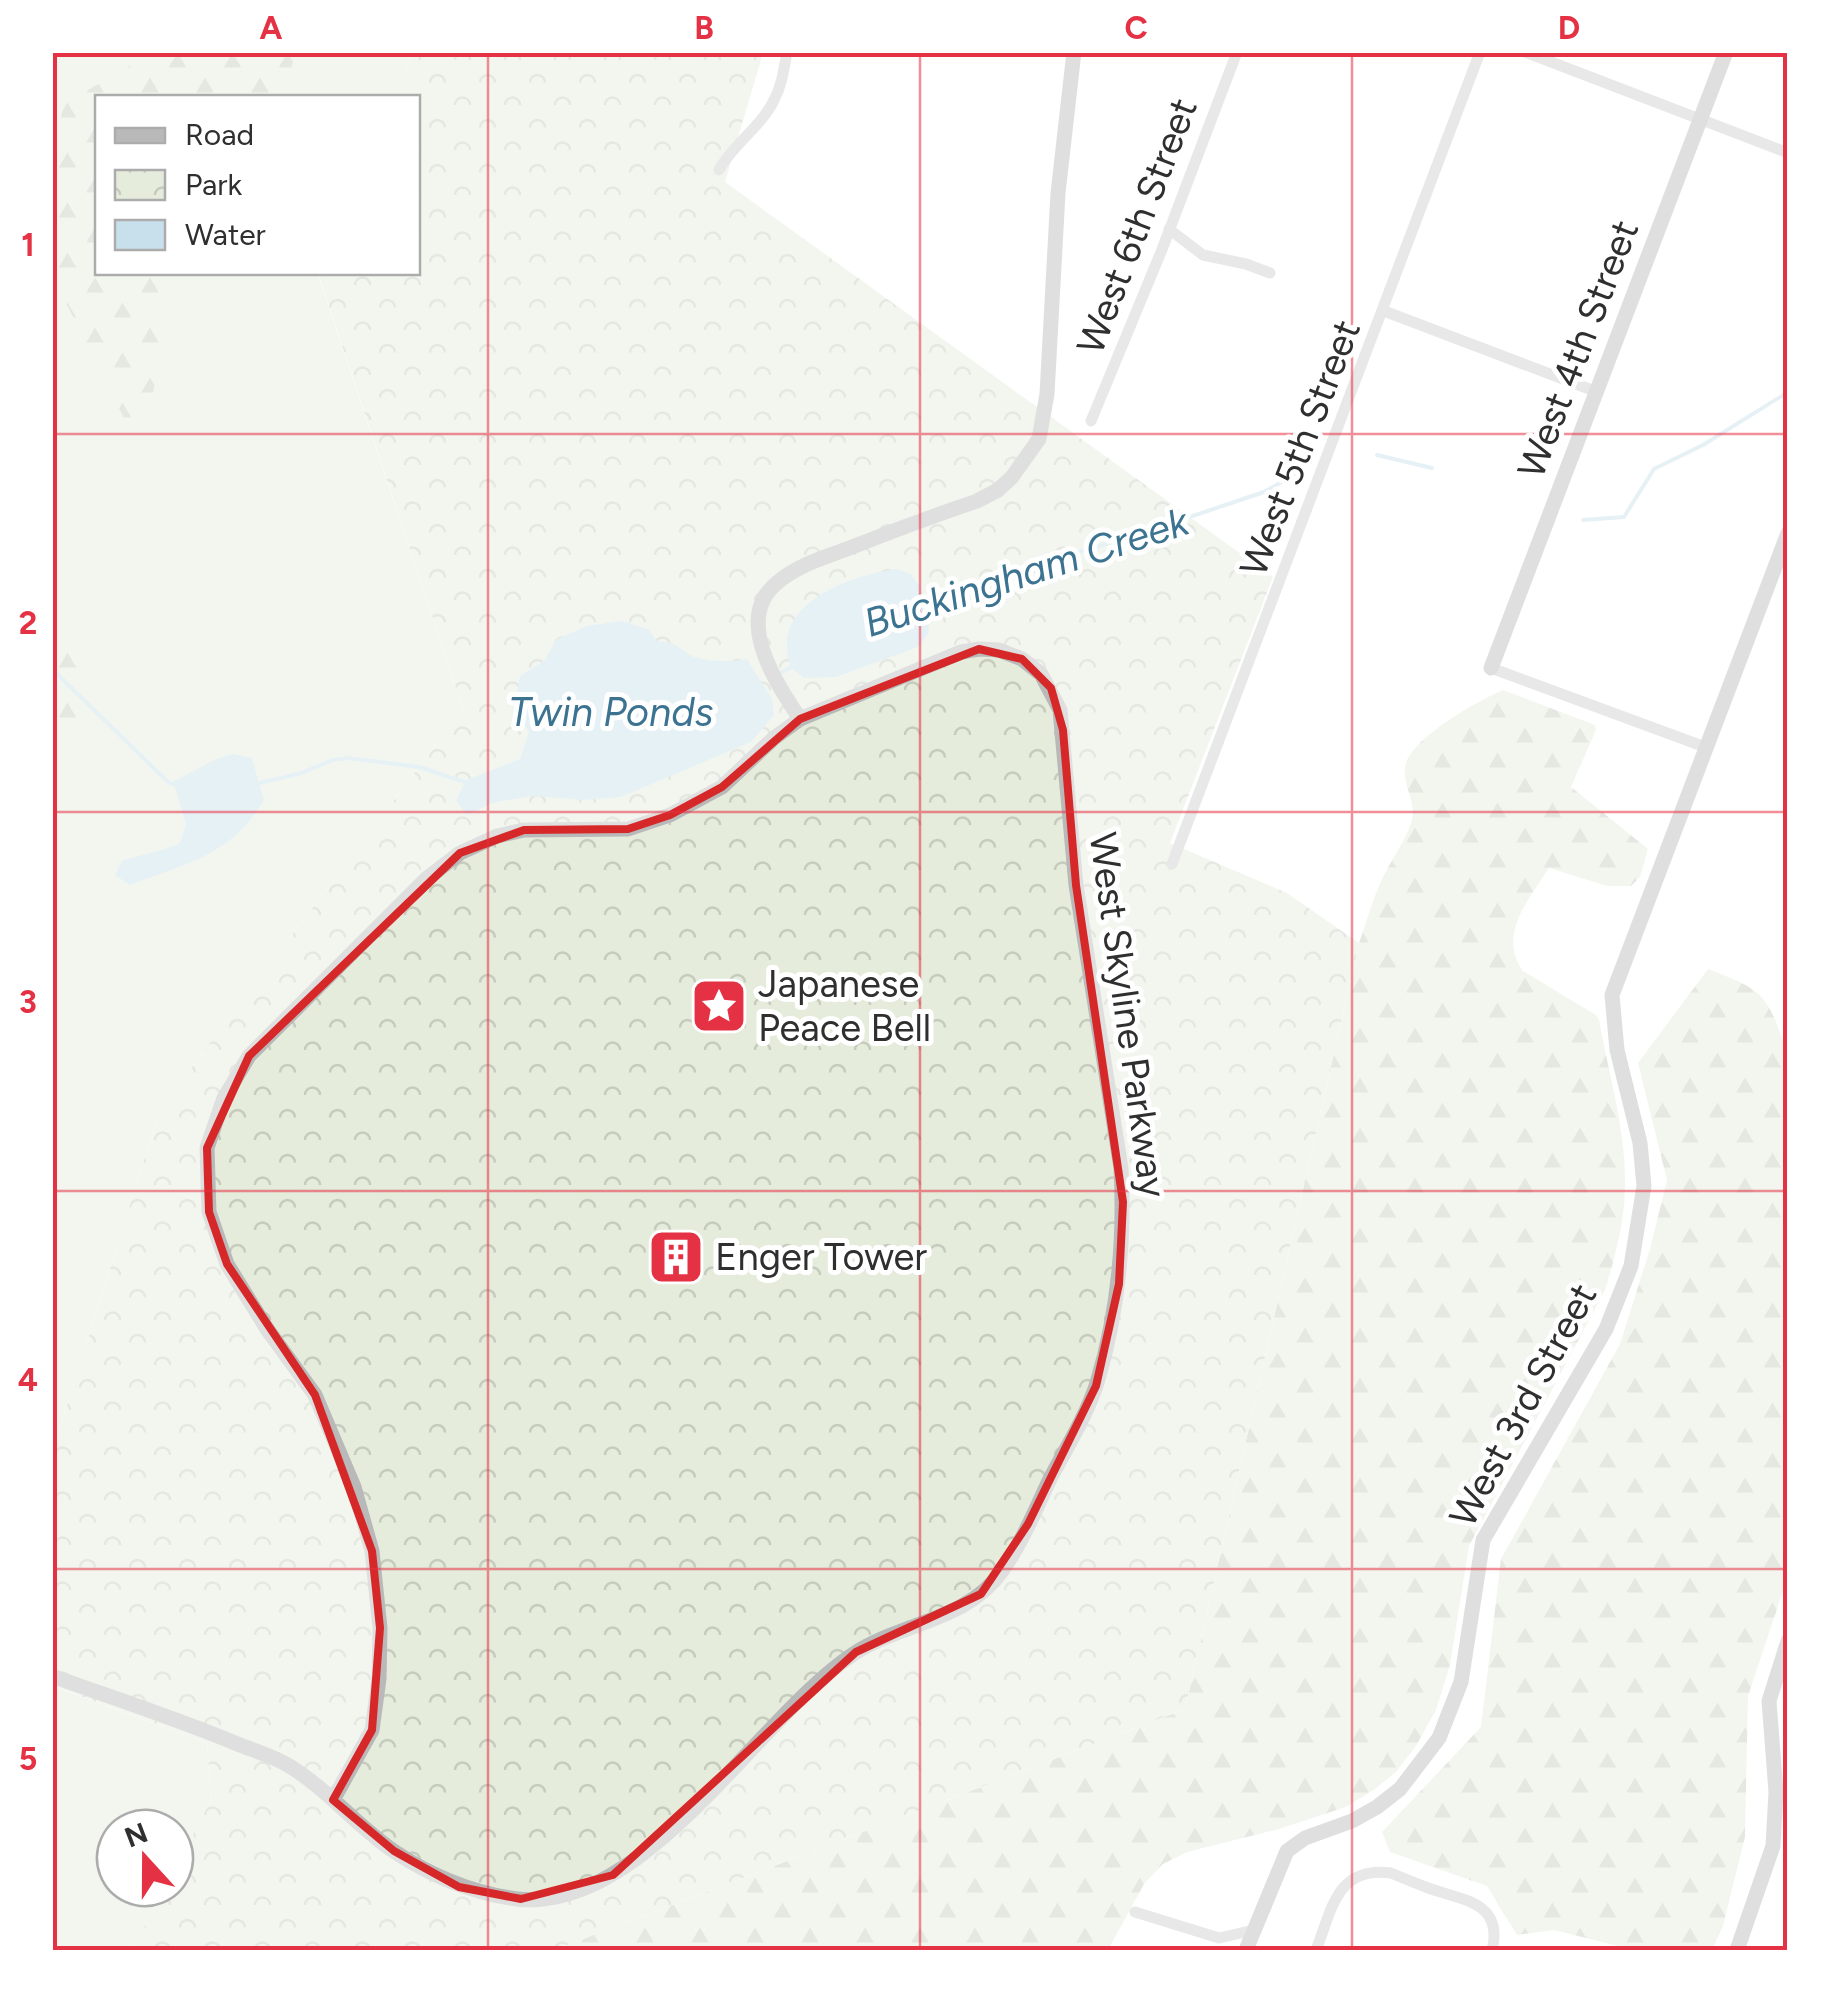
<svg xmlns="http://www.w3.org/2000/svg" width="1840" height="2003" font-family="Figtree,sans-serif">
<style>
.grass{fill:#e5ecdc}
.forest{fill:url(#forest-firs)}
.park{fill:url(#park-crowns)}
.water{fill:#c8dfec}
.lines{fill:none;stroke-linecap:round;stroke-linejoin:round}
.stream{stroke:#c8dfec;stroke-width:4}
.street{stroke:#ccc;stroke-width:11}
.secondary{stroke:#b9b9b9;stroke-width:15}
.marked{fill:none;stroke:#d62828;stroke-width:8;stroke-linejoin:round}
.grid{fill:none;stroke:#e53144;stroke-width:2.5;stroke-opacity:0.55}
.labels{text-anchor:middle;stroke-width:10;stroke-linejoin:round;paint-order:stroke}
.street-label{font-size:38px;fill:#2f2f2f;stroke:#fff}
.poi-label{font-size:38px;fill:#2f2f2f;stroke:#fff;text-anchor:start}
.water-label{font-size:40px;font-style:italic;fill:#3c7391;stroke:#fff}
.neatline{fill:none;stroke:#e53144;stroke-width:4}
.grid-label{font-size:32px;text-anchor:middle;font-weight:bold;fill:#e53144}
</style>
<defs>
<pattern id="forest-firs" width="22" height="20" patternUnits="userSpaceOnUse" patternTransform="scale(2.5)"><rect width="22" height="20" fill="#e5ecdc"/><path d="M5 1l3.5 6h-7zM16 11l3.5 6h-7z" fill="#c5cbbd"/></pattern>
<pattern id="park-crowns" width="20" height="18" patternUnits="userSpaceOnUse" patternTransform="scale(2.5)"><rect width="20" height="18" fill="#e5ecdc"/><path d="M2 6a3 3 0 1 1 6 0M12 15a3 3 0 1 1 6 0" fill="none" stroke="#c5cbbd"/></pattern>
</defs>
<rect width="100%" height="100%" fill="#fff"/>
<!-- grass -->
<g class="grass">
<path d="M53,53H413L394,97L98,98V272L321,273L319,277L463,709L160,1109L53,1450Z"/>
<path d="M52,1686L207,1743L211,1800L175,1868V1828H115V1888H165L132,1950H53Z"/>
</g>
<!-- forest -->
<g class="forest">
<path d="M152,53H295L291,70L265,97L98,98V272L179,273L152,397L126,422L61,293L53,285V126L60,122L64,104Z"/>
<path d="M53,613L81,672L75,726L53,774Z"/>
<path d="M1503,690L1595,725L1596,730L1571,787L1648,849L1640,877L1631,886H1607L1549,868C1529,899 1497,935 1523,971L1596,1015L1599,1020C1609,1075 1627,1134 1625,1190C1624,1224 1615,1258 1605,1290L1469,1546L1450,1665L1436,1710L1416,1746L1396,1772L1375,1789L1346,1807L1279,1829L1187,1852L1163,1864L1144,1884L1108,1950H554L1185,1709L1359,943C1367,921 1373,898 1383,877C1392,859 1405,841 1411,823C1418,801 1400,784 1406,763C1415,736 1479,700 1503,690Z"/>
<path d="M1708,969C1766,991 1767,995 1787,1052V1579L1748,1696L1745,1837L1723,1926L1712,1950H1623L1622,1947L1554,1930L1517,1935L1487,1886L1390,1852L1382,1832L1481,1727L1501,1559L1620,1344L1650,1249L1667,1180L1638,1063Z"/>
</g>
<!-- park -->
<path class="park" d="M413,53H763L725,182L1273,577L1170,843L1287,893L1359,943L1185,1709L554,1950H132L165,1888H175V1868L211,1800L207,1743L53,1686V1450L160,1109L463,709L319,276L321,272H418V98L394,97Z"/>
<!-- water -->
<g class="water">
<path d="M896,569L911,574L921,588L930,613L928,634L918,647L836,677L804,678L790,667C789,660 786,651 787,644C787,597 859,574 896,569Z"/>
<path d="M622,621L648,629L657,641C682,643 677,650 695,657C710,662 732,662 747,659L772,699L774,715L751,742L621,797L583,800L534,796L495,802L466,815L456,800L466,780L520,759L529,732L514,707L520,676L545,660L556,640L586,626Z"/>
<path d="M233,754L252,758L264,800C233,855 184,864 130,885L115,875L122,861C142,854 161,852 180,843L186,824L173,781C194,773 210,759 233,754Z"/>
</g>
<g class="lines">
<!-- stream -->
<g class="stream">
<path d="M1377,455L1432,468"/>
<path d="M1583,520L1624,517L1654,469L1703,445L1788,392"/>
<path d="M922,599L1142,533L1264,492L1298,473"/>
<path d="M52,669L169,783L176,785"/>
<path d="M777,675L795,665"/>
<path d="M260,783L301,773L333,760L348,758L419,767L468,783"/>
</g>
<!-- street -->
<g class="street">
<path d="M1525,52L1788,153"/>
<path d="M719,170C733,144 761,127 774,100C782,85 784,69 787,52"/>
<path d="M1169,229L1203,255L1246,264L1270,273"/>
<path d="M1384,311L1597,392"/>
<path d="M1091,421L1161,252L1237,52"/>
<path d="M1491,668L1705,747"/>
<path d="M1172,864L1480,52"/>
<path d="M1135,1912L1219,1938L1254,1930"/>
<path d="M1316,1950C1332,1910 1336,1866 1391,1873C1403,1878 1415,1883 1428,1888C1462,1900 1504,1902 1492,1950"/>
</g>
<!-- secondary -->
<g class="secondary">
<path d="M1491,668L1726,52"/>
<path d="M800,719C777,684 732,618 778,582C798,565 823,558 847,549C890,532 933,516 977,501L998,490L1012,477L1039,439L1047,394L1058,193L1074,52"/>
<path d="M52,1676C113,1698 175,1718 235,1743C252,1750 270,1755 286,1764C326,1787 356,1826 395,1852C433,1877 472,1893 517,1899C645,1914 758,1716 855,1653C903,1622 967,1621 1002,1571C1021,1544 1035,1511 1049,1481C1065,1450 1086,1417 1097,1383C1118,1313 1125,1241 1121,1168L1076,885L1060,710L1041,674L1022,659L999,650L979,649L961,652L800,719L774,738L722,787L670,815L628,829L524,830L497,836L460,853L426,879L249,1056L224,1098L207,1148L209,1212L227,1264L267,1329L315,1395L354,1487L372,1551L380,1628L379,1679L372,1730L333,1800"/>
<path d="M1246,1950L1287,1851L1305,1838L1352,1821L1377,1807L1400,1789L1439,1738L1461,1682L1483,1540L1606,1329L1631,1266L1644,1186L1640,1143L1617,1050L1612,995L1788,533"/>
<path d="M1737,1950L1773,1846L1776,1792L1769,1701L1788,1641"/>
</g>
</g>
<!-- marked area -->
<path d="M0 0H1840V2003H0ZM979,649L1022,659L1051,688L1063,730L1076,885L1123,1202L1119,1284L1096,1386L1028,1524L981,1594L856,1652L613,1875L521,1899L459,1887L394,1851L333,1800L372,1730L380,1628L372,1551L315,1395L227,1264L209,1212L207,1148L249,1056L460,853L524,830L628,829L670,815L722,787L800,719Z" fill="#fff" fill-opacity=".55" fill-rule="evenodd"/>
<path class="marked" d="M979,649L1022,659L1051,688L1063,730L1076,885L1123,1202L1119,1284L1096,1386L1028,1524L981,1594L856,1652L613,1875L521,1899L459,1887L394,1851L333,1800L372,1730L380,1628L372,1551L315,1395L227,1264L209,1212L207,1148L249,1056L460,853L524,830L628,829L670,815L722,787L800,719Z"/>
<!-- grid -->
<path class="grid" d="M488,52V1950M920,52V1950M1352,52V1950M52,434H1788M52,812H1788M52,1191H1788M52,1569H1788"/>
<!-- icons -->
<defs>
<g id="sight-square" transform="scale(2.875)"><rect x="-9" y="-9" width="18" height="18" rx="4" fill="#e53144" stroke="#fff"/><path d="M0-6L1.8-2.2L6-1.7L2.9 1.2L3.7 5.4L0 3.3L-3.7 5.4L-2.9 1.2L-6-1.7L-1.8-2.2Z" fill="#fff"/></g>
<g id="building-square" transform="scale(2.875)"><rect x="-9" y="-9" width="18" height="18" rx="4" fill="#e53144" stroke="#fff"/><path d="M-4-6H4V6H1V3H-1V6H-4ZM-2.5-4.3h1.7v1.8h-1.7ZM.8-4.3h1.7v1.8H.8ZM-2.5-1h1.7V.8h-1.7ZM.8-1h1.7V.8H.8Z" fill="#fff"/></g>
</defs>
<g fill-rule="evenodd">
<use href="#sight-square" x="719" y="1006"/>
<use href="#building-square" x="676" y="1257"/>
</g>
<g class="labels">
<!-- street labels -->
<g class="street-label">
<text transform="translate(1137 226) rotate(-69)" y="13">West 6th Street</text>
<text transform="translate(1578 349) rotate(-69)" y="13">West 4th Street</text>
<text transform="translate(1300 448) rotate(-69)" y="13">West 5th Street</text>
<text transform="translate(1128 1015) rotate(82)" y="13">West Skyline Parkway</text>
<text transform="translate(1523 1405) rotate(-62)" y="13">West 3rd Street</text>
</g>
<!-- poi labels -->
<g class="poi-label">
<text x="758" y="997">Japanese<tspan x="758" dy="44">Peace Bell</tspan></text>
<text x="715" y="1270">Enger Tower</text>
</g>
<!-- water labels -->
<g class="water-label">
<text transform="translate(1026 572) rotate(-18)" y="14">Buckingham Creek</text>
<text x="611" y="726">Twin Ponds</text>
</g>
</g>
<!-- border -->
<rect width="1840" height="2003" fill="none" stroke="#ffffff" stroke-width="110"/>
<!-- legend -->
<rect x="95" y="95" width="325" height="180" fill="#ffffff" stroke="#acacac" stroke-width="2.5"/>
<rect x="115" y="128" width="50" height="15" fill="#b9b9b9" stroke="#acacac" stroke-width="2.5"/>
<text x="185" y="145" font-size="30" fill="#2f2f2f">Road</text>
<rect x="115" y="170" width="50" height="30" fill="url(#park-crowns)" stroke="#acacac" stroke-width="2.5"/>
<text x="185" y="195" font-size="30" fill="#2f2f2f">Park</text>
<rect x="115" y="220" width="50" height="30" fill="#c8dfec" stroke="#acacac" stroke-width="2.5"/>
<text x="185" y="245" font-size="30" fill="#2f2f2f">Water</text>
<!-- north arrow -->
<g transform="translate(145 1858) rotate(339)"><circle r="48" fill="#ffffff" stroke="#acacac" stroke-width="2.5"/>
<path d="M0-8L18 38L0 25L-18 38Z" fill="#e53144"/>
<text y="-15" font-size="28" font-weight="bold" text-anchor="middle" fill="#2f2f2f">N</text>
</g>
<rect x="55" y="55" width="1730" height="1893" class="neatline"/>
<g class="grid-label">
<text x="271" y="39">A</text>
<text x="704" y="39">B</text>
<text x="1136" y="39">C</text>
<text x="1569" y="39">D</text>
<text x="28" y="256">1</text>
<text x="28" y="634">2</text>
<text x="28" y="1013">3</text>
<text x="28" y="1391">4</text>
<text x="28" y="1770">5</text>
</g>
</svg>
